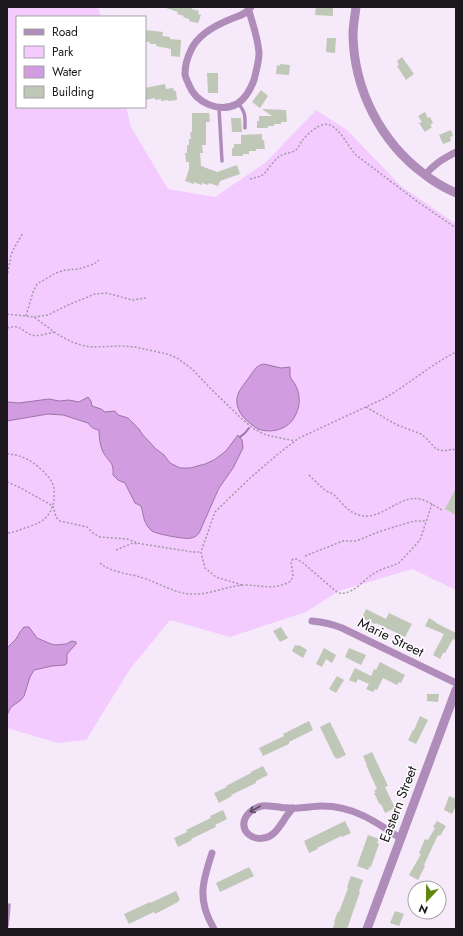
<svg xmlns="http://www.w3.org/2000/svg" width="463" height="936" font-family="Jost,sans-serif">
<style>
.green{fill:#f3cbff}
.water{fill:#d19ce0;stroke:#9b74a6}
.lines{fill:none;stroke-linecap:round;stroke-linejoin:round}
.stream{stroke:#9b74a6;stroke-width:2}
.building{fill:#bfc7b6}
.path{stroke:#a399a6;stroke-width:1.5;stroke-dasharray:2 2;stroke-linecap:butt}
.service{stroke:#af8cb9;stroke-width:3.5}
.minor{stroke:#af8cb9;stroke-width:7}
.tertiary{stroke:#af8cb9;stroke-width:9}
.oneway{stroke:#5e4c63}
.labels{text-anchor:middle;stroke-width:3;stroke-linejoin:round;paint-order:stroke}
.street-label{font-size:14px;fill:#1c171d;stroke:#fff}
</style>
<rect width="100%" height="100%" fill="#f6e9fa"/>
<!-- green -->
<path class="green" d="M7,7H98L101,17H17V107H126L131,127L168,189L215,197L265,163L316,110L347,130L401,186L456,224V590L412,569L339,591L306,612L230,637L170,620L130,669L86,740L58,743L7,728Z"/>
<!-- water -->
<g class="water">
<path d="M264,364L281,368L290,367C290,370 290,373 290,376C291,379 293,381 295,384C297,388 299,393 299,398C300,403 298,411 295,416C289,429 272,434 258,429C254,427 250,423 246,420C240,414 236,407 237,398C238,391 243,386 247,380C253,373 255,365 264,364Z"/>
<path d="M88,397L91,401L92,406L101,409L105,412L115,411L118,415L128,418L139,429L142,434L156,449L164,455L170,463L180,468H190L205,464L214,460L226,451L238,435L242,440L243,448L233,468L219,488L200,531C198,535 196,537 191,538C187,540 156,534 152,531C143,524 144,515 141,506L135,503L125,483L118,480L113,475C114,461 109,463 103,452C100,445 99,438 99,430C93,429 91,427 88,423L63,415L48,414L7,421V403L9,402L19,403L49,399L59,401L69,400L79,402Z"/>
<path d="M24,627H29L37,638L51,644L55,645L66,644L72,641L76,642V644L67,654V663L65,665L52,666L34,670L30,677L24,696L21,700L11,707L7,715V648L16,639L20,632Z"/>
</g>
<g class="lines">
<!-- stream -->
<path class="stream" d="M240,437L245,433L249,428"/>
</g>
<!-- building -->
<g class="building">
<path d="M167,7H192V9L199,11L198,14L201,15L198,23L189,21V19L183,17L184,16L177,14L178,12L166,8Z"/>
<path d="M316,7H333V16L315,15Z"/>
<path d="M145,30L163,32L162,36L170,37V39L181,40L180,57L171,56V49L156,46V44H149L150,42H145Z"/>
<path d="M327,38H336L335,53L326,52Z"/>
<path d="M402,57L414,74L406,80L397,66L399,65L397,61Z"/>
<path d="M280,64L290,65L289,75L276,74L277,65L280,66Z"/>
<path d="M207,73H218V93H208Z"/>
<path d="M165,84L166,89L173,88L174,91H176L177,100L168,101V100L161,101V99L155,100V98L145,100V88Z"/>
<path d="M261,90L268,96L260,108L252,102Z"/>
<path d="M262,109L286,110L287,122H281V124H274V126H268V128H257V121H259V116H272Z"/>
<path d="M425,112L428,118L430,117L433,123L430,125L432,127L425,132L419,123L422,122L418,116Z"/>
<path d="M192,113H209L210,122H206V145H202L203,153H200L201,166L217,172L237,165L240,174L220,181L218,186L209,183L208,185L202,183L201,185L194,182V184L185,181L189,169V162H186L185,153H187V145H189V139H191L190,132H192Z"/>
<path d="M231,118H241L242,132H232Z"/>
<path d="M451,130L453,136L450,137L451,141L443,144L439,135Z"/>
<path d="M262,134V140H264L265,149H256V151H249V154H243V156H232V148H234V144H241V135Z"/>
<path d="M456,488V515L445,509Z"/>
<path d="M366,609L386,619L389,613L412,624L405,637L376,623L375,624L362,618Z"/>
<path d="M429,618L436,622V623L456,633V640L453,639L445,653H443L440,659L433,655L444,634L425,626Z"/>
<path d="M281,627L288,638L280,642L273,631Z"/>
<path d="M295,645L298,646L299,645L307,650L303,658L295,653L292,651Z"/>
<path d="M324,648L336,655L332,663L326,659L322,667L316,664Z"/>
<path d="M349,648L366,655L361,665L345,657Z"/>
<path d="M380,662L405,675L401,683L399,682L397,685L383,678L377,690L375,689L373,692L366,689L369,684L358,679L356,683L349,680L355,668L371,676L374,669L376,670Z"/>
<path d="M337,676L344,680L336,693L329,689Z"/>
<path d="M427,694H439L438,702L427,701Z"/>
<path d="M420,716L428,720L416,744L408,740L413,730H414Z"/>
<path d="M309,721L313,730L289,742V744L263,756L259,748L284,736L283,734Z"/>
<path d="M330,722L346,755L337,759L336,757L335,758L320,727Z"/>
<path d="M372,752L388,786L385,787L395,808L385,813L381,804L380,805L374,793H376L374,791L377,789L366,765H367L363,756Z"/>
<path d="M263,766L268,775L256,781V783L231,795L232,796L219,803L214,793L227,787L226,786L251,773V772Z"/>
<path d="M449,796L456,799V806L452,814L444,810Z"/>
<path d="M223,810L227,819L215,825L216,827L191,839L192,840L178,847L174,838L187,832L186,830L211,818L210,816Z"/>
<path d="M345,821L351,833L342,837L341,836L317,848L318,849L309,853L304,841Z"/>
<path d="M437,821L446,826L440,836L438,835L424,865L425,866L418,880L409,875L421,854L419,853L425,839L428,840L435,828L433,827Z"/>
<path d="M368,835L379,839L377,843L379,844L371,867L370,866L368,870L357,866Z"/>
<path d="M249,867L254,876L220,892L216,883Z"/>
<path d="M351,876L363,880L359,891L360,892L347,929H332L335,923L334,922L338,911L339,912L348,888L347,887Z"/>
<path d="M176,891L180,900L178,901V902L155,914L154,912L129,924L124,914L150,902V903Z"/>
<path d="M395,911L404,914L399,926L390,923Z"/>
</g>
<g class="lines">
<!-- path -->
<g class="path">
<path d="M250,179L261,176L264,174C269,168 274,160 280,156C285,153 293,153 297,149C299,147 300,143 302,141C307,134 321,121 330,125C340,129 348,146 356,155L418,202L456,228"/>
<path d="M7,277L11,255L14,248L23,233"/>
<path d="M7,314L34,317L57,334L72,342L85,346L92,347L122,346L135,347L167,354L177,358L192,369L211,389L243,420L254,429L266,435L295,441"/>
<path d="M26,316L33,292L37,284L56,273L65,270L79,269L94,264L99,260"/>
<path d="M34,317L48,315L68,305L95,294L107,293L132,300L146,298"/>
<path d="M7,328C22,324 20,331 32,335C38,337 48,333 55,332"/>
<path d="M366,407L397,425L421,434L426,438L436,449L444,451L453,449L456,452"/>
<path d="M7,454C12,454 17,455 22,457C32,460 50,475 53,485C55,490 54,496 54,500C51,517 43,522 28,527C21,529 14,533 7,533"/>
<path d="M309,475C314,480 319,485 325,490C327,492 330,492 333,494C342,502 346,511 359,515C381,522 399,494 420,499C428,501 435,506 442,510"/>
<path d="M7,482L19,487L53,506L56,517L60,521L87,527L93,533L100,537L127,539L141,544"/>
<path d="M142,544L193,552H201"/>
<path d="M116,550L133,543L138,544"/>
<path d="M305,556L343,541H356L381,531L414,521H427"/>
<path d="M100,563C111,573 129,573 143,578C160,583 176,595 195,594C211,594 228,586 244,585C263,585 273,591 291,581L293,575L291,562L293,559H297L302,562L338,593C352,596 362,581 373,574C380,569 389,567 397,564L400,562L420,540L432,504"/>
<path d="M242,585L216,577L205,568L201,552L215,512L249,479L278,454L299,438L383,399C408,385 430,365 456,352"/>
</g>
<!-- service -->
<g class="service">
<path d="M238,103C246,113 245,116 245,128"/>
<path d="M219,108L222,161"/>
<path d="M7,926L9,905"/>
</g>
<!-- minor -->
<g class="minor">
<path d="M249,11C253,25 258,38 259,53C259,62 256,71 254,80C251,88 245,99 237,104C219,113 196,103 189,85C188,82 185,77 185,74C185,66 188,56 191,50C198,34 216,25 231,19C238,16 247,14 251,7"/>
<path d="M425,175C435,163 443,159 456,152"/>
<path d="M312,621C323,622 332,624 342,628L456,683"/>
<path d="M293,808C290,812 286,816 284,820C280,826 276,833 270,836C252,845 234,827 250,812C260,803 268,806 279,807C283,808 287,808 291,808C301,809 312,806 322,806C353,806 375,821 400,838"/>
<path d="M212,853C202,883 197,900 214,929"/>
</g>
<!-- tertiary -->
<g class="tertiary">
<path d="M356,7C355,16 353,25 353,35C354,90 381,142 424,174C434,182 445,188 456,193"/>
<path d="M367,929L456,690"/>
</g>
</g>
<!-- one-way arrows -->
<defs><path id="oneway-shaft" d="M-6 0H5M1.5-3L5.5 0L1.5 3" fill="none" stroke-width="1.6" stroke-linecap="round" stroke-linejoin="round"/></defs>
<use class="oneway" href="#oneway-shaft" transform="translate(255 809) rotate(151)"/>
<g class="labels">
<!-- street labels -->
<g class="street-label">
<text transform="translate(391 637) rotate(26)" y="5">Marie Street</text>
<text transform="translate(398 804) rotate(-69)" y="5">Eastern Street</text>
</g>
</g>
<!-- border -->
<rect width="463" height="936" fill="none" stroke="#1c171d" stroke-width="16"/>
<!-- legend -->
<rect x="16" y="16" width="130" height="92" fill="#ffffff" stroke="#a4a2a5"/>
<rect x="24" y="29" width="20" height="6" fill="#af8cb9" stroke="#a4a2a5"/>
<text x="52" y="36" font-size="12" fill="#1c171d">Road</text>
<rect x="24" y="46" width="20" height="12" fill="#f3cbff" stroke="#a4a2a5"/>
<text x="52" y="56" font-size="12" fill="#1c171d">Park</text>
<rect x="24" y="66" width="20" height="12" fill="#d19ce0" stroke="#a4a2a5"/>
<text x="52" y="76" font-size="12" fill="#1c171d">Water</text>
<rect x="24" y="86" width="20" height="12" fill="#bfc7b6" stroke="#a4a2a5"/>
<text x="52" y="96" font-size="12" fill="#1c171d">Building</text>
<!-- north arrow -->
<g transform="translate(427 900) rotate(202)"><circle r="19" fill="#ffffff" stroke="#a4a2a5"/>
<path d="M0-3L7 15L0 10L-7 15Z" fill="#5f860d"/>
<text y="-6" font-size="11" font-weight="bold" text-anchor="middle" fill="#1c171d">N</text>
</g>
</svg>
